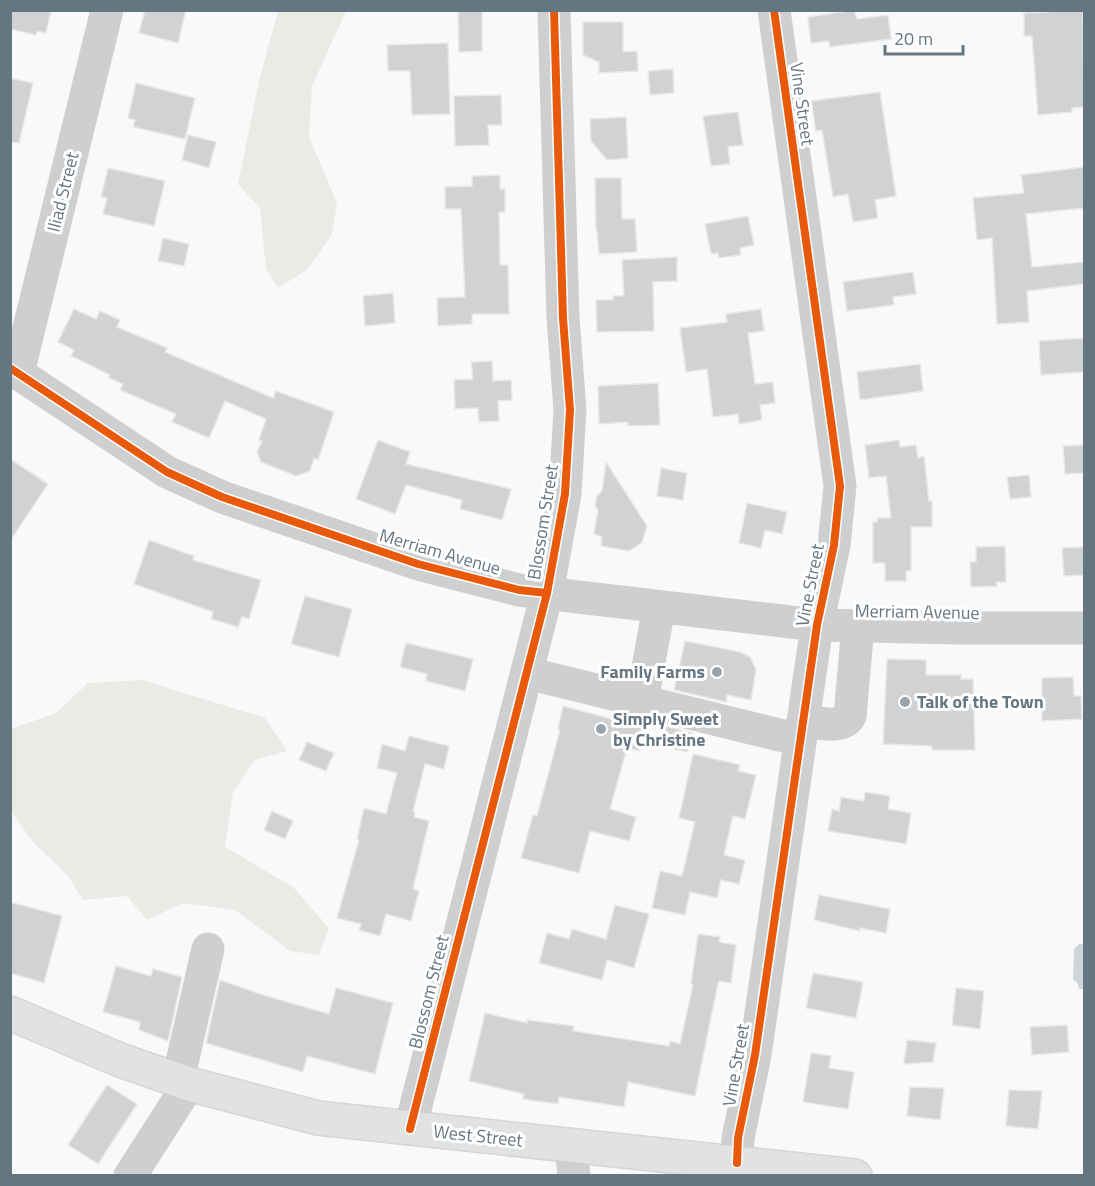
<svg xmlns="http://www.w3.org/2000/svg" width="1095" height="1186" font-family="'Titillium Web',sans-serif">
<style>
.green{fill:#e8ebe6}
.water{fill:#ced6d9}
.building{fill:#d0d2d3;stroke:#e8e8e8;stroke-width:1.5}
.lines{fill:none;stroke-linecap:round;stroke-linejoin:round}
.major-casing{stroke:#d5d6d7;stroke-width:36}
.minor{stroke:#cecfd0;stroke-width:33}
.major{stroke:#e1e2e2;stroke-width:33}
.cycleway-casing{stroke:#fff;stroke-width:11}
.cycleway{stroke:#e8590c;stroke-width:8}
.poi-dot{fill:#99a4ac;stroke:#fff;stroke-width:2}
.labels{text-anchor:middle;stroke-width:6;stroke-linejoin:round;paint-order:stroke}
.street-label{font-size:18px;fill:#657683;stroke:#fff}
.poi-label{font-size:18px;font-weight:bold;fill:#657683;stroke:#fff;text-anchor:start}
</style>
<rect width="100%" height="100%" fill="#f9f9f9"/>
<!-- green -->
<g class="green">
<path d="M278,11H346L312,86L309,137L337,203L332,234L307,270L278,288L266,269L260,208L238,184L259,81Z"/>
<path d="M142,680L265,718L287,751L255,760L233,792L225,847L293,887L329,928L319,955L290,951L235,910L183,903L147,920L127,896L83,900L68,876L33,842L11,811V729L56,713L88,683Z"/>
</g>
<!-- water -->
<path class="water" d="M1079,944H1084V989H1079L1078,984L1073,979L1074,949Z"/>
<!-- building -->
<g class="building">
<path d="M10,10H51L46,33L37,31L36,35L10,29Z"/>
<path d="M145,10H186L178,43L139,33Z"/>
<path d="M458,10H482V51L459,52Z"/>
<path d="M854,10L857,19L888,15L891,39L830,47L829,41L811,43L808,17Z"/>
<path d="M1049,10H1083L1084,107L1072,108V112L1038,115L1032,36H1024V13L1049,12Z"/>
<path d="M583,22H623V52L637,51L638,71L599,73V62L583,55Z"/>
<path d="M448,43L450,114L412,115L410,71H388L387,45Z"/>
<path d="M673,69L674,93L650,95L648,71Z"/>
<path d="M10,78L33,83L19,143L10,142Z"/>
<path d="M136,83L195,98L185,139L133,127L135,120L128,118Z"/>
<path d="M880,92L896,196L875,200L878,218L853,222L848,194L833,197L822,130L816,131L811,101Z"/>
<path d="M501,95L502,125H488L489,145L455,146L454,96Z"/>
<path d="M738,112L743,145L728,147L730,164L711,166L703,116Z"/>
<path d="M626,117L628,158L607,160L591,141L590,119Z"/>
<path d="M188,135L216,142L209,168L182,160Z"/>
<path d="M1084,167V208L1026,214L1032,267L1084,262V284L1027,291L1029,322L997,324L992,238L977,240L973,198L1024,193L1021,175Z"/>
<path d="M108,168L165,181L154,226L103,214L107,198L101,197Z"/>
<path d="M500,175V189H505V212H499L500,265H508L509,314H472V324L438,326L437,298L465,297L461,209H445V187L472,186V176Z"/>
<path d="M595,178H621L622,219H635L637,252L599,254L597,230H596Z"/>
<path d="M748,216L754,245L740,248L741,255L719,258L718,253L711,254L705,224Z"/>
<path d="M163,238L189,244L184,266L158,261Z"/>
<path d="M677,257V281L653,282L654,331L597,332L596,300H613V296H624L622,260Z"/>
<path d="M913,272L916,294L893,297L894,305L847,311L843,282Z"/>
<path d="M393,293L395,323L365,326L363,296Z"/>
<path d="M74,309L96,319L100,311L120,320L117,327L167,348L165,352L273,398L276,391L334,412L318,460L314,458L310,471L296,476L261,462L257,452L262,441L259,440L266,419L225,401L209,438L172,422L176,414L120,390L123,384L109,378L110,375L71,356L74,350L58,342Z"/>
<path d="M761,309L764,331L748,333L755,384L773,382L775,403L760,405L762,420L739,424L738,414L713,417L707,369L686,372L680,328L727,322L726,314Z"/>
<path d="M1084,338V372L1041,375L1039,341Z"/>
<path d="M492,361L493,381L511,380L512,400L498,401L499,421L479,422L478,408L455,409L454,380L473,379L471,362Z"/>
<path d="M920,364L923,391L860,400L857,372Z"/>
<path d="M658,383L660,425L628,426V422L599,424L598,386Z"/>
<path d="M378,440L410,452L406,464L511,489L502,520L460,509L462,500L406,485L395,514L356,499Z"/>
<path d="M899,440L900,447L916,445L918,458L924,456L929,501H932V527H911V571H906V581H885V563H873V522H877V518H891L886,476L869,478L865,445Z"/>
<path d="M1084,445V473L1065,474L1063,446Z"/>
<path d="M10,459L48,484L10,541Z"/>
<path d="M606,462L647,526L642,542L629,551L601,546L602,537L594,534L598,510L595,505L597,496L602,491Z"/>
<path d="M661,468L687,473L683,500L657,496Z"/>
<path d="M1029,475L1031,497L1010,499L1007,477Z"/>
<path d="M747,503L787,512L782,534L765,530L761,548L739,543Z"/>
<path d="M149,540L194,556L193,560L261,580L249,619L242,617L238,627L211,619L213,612L134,584Z"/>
<path d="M1005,546L1006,582H996L997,586L971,587L970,562H976V547Z"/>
<path d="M1084,547V575L1064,576L1062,548Z"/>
<path d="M305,596L352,609L339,657L291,644Z"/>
<path d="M685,641L740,652L750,657L756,669L751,700L727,695L726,702L674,690Z"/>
<path d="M406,643L473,659L465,691L426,681L427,674L400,667Z"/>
<path d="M887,659L926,660V675H961V679H973L975,750H932V746L883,744Z"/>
<path d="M1073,677L1074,696H1081L1082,719L1042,721V678Z"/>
<path d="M563,706L645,728L639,751L627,748L610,809L636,817L629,841L590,831L579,873L521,858L533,815L537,816L560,730L558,729Z"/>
<path d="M666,726L692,733L687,752L662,746Z"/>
<path d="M409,736L449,746L444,769L425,764L413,811L415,812L414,817L429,821L413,889L419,891L411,921L386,914L380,936L359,930L361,924L337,918L359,840L357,839L364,808L386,814L397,773L377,768L382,744L405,751Z"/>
<path d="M307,742L334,753L326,771L299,760Z"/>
<path d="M693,754L740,765L738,771L756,775L745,819L733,816L724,855L745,860L739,884L721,880L717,898L690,892L685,915L652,908L660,871L682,876L695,822L679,818Z"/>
<path d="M865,792L890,796L888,809L911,813L906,844L828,831L832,809L839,811L841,797L864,801Z"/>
<path d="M272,811L293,821L285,839L264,830Z"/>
<path d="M819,895L890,909L886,933L860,928V931L814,920Z"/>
<path d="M10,902L62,916L44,983L10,973Z"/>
<path d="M615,905L649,914L634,968L607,960L602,980L539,963L547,933L569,939L572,929L606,939Z"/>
<path d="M698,934L720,937L719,942L736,945L731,983L719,981L717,988L695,1096L628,1082L624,1107L559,1097L558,1104L523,1099L524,1094L469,1081L485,1013L527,1023V1020L574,1026L573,1031L669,1046L670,1041L680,1044L693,985L691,984Z"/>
<path d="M116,966L151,976L153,969L182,977L168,1041L139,1030L140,1022L103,1012Z"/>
<path d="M813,973L863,982L856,1018L806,1008Z"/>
<path d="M220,980L263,995L329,1014L336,988L393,1003L375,1074L307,1056L303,1072L206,1043Z"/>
<path d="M956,988L984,991L980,1029L952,1025Z"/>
<path d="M1067,1025L1069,1052L1032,1055L1030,1027Z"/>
<path d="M907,1040L936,1043L933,1062L904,1064Z"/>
<path d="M811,1053L831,1056L829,1068L854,1072L848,1109L803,1102Z"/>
<path d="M107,1085L137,1104L98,1164L68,1145Z"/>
<path d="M910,1087L944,1088L940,1120L907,1116Z"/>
<path d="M1009,1090L1042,1091L1038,1129L1006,1126Z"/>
</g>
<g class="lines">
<!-- major casing -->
<g class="major-casing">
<path id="major" d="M10,1013L120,1060L189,1084L318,1118L855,1176"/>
</g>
<!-- minor -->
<g class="minor">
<path d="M10,368L167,472L222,497L418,564L519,590L817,625L959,628H1084"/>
<path d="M18,373L107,10"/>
<path d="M527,673L800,740"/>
<path d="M642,701L659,607"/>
<path d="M803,721C817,722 841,730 850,716L858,626"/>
<path d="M178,1080L208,949"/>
<path d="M410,1129L547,593L565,494L570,410L563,318L554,10"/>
<path d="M571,1146L574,1176"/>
<path d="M737,1163L738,1138L755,1055L817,625L834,545L840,486L774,10"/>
<path d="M130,1176L189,1084"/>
</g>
<!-- major -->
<use href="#major" class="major"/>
<!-- cycleway casing -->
<g class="cycleway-casing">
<g id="cycleway">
<path d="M10,368L167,472L222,497L418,564L519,590L547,593"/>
<path d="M410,1129L547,593L565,494L570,410L563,318L554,10"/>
<path d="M737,1163L738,1138L755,1055L817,625L834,545L840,486L774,10"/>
</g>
</g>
<!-- cycleway -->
<use href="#cycleway" class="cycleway"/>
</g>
<!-- markers -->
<g class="poi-dot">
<circle cx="717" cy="672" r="6"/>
<circle cx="905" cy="702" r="6"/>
<circle cx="601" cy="729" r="6"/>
</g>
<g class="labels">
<!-- street labels -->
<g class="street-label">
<text transform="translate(802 104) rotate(82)" y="6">Vine Street</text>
<text transform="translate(63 192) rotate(-76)" y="6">Iliad Street</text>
<text transform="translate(543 522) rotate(-81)" y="6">Blossom Street</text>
<text transform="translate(440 552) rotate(16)" y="6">Merriam Avenue</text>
<text transform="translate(810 585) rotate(-79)" y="6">Vine Street</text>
<text transform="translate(917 612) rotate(1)" y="6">Merriam Avenue</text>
<text transform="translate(429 992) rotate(-76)" y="6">Blossom Street</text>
<text transform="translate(736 1065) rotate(-80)" y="6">Vine Street</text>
<text transform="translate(478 1136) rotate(6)" y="6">West Street</text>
</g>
<!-- poi labels -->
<g class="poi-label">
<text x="705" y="678" text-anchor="end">Family Farms</text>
<text x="917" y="708">Talk of the Town</text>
<text x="613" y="725">Simply Sweet<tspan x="613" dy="21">by Christine</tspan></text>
</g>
</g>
<!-- border -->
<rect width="1095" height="1186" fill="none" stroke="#657683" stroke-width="24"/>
<!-- scale -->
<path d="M885 45v9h78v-9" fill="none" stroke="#657683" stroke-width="3"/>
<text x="894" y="45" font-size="18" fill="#657683" stroke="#ffffff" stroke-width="4.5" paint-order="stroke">20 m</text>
</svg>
